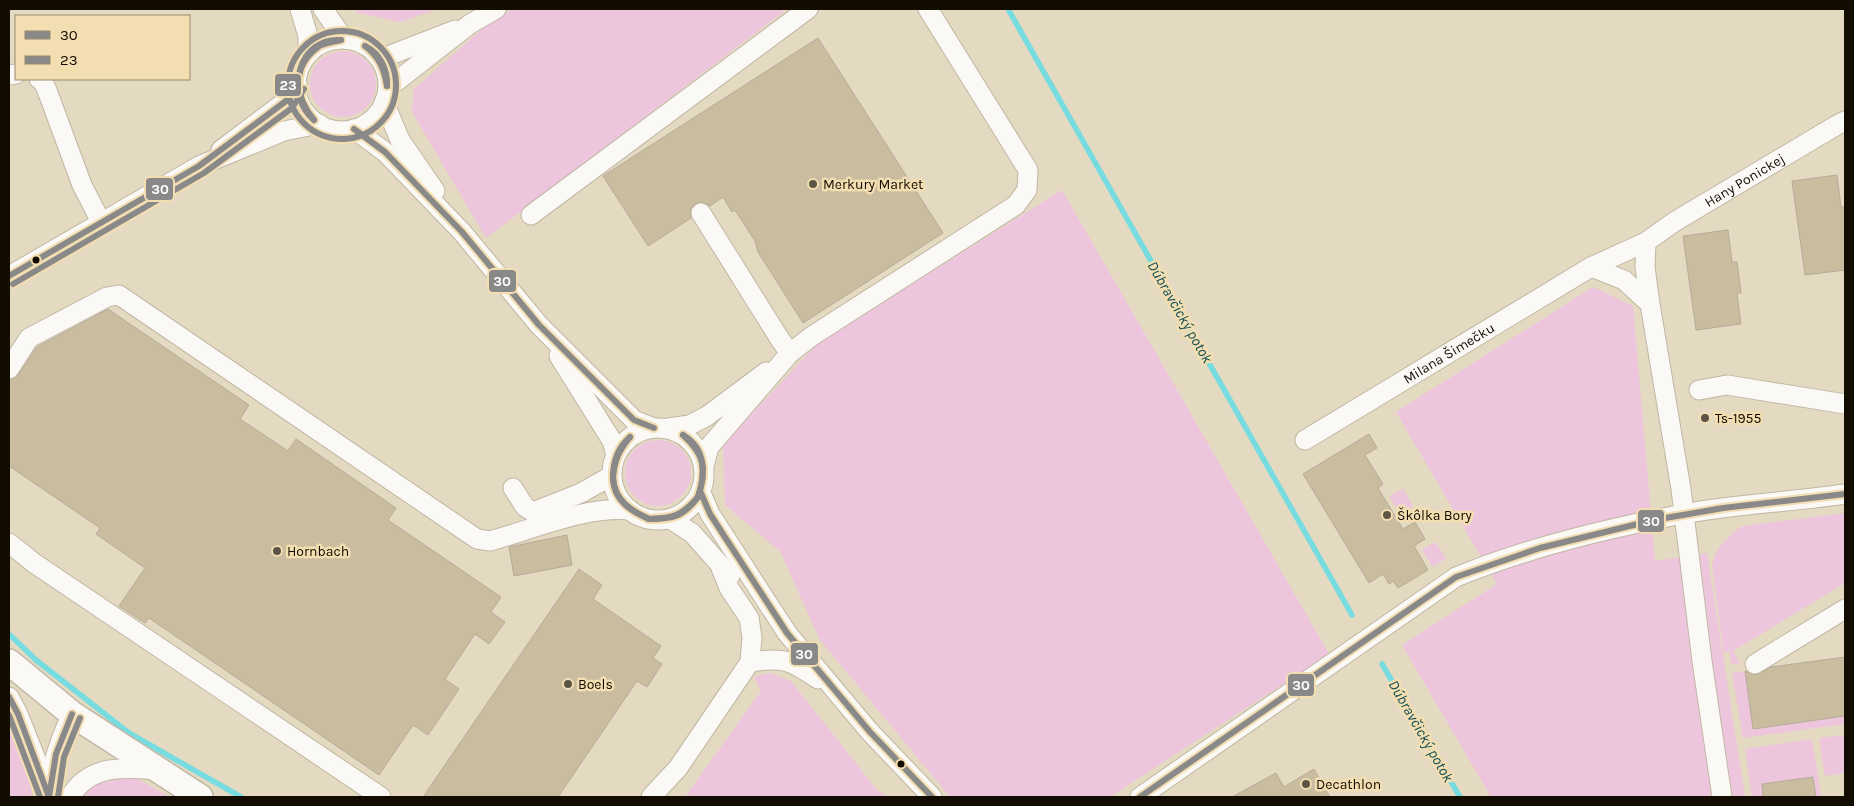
<svg xmlns="http://www.w3.org/2000/svg" width="1854" height="806" font-family="Karla,sans-serif">
<style>
.green{fill:#edc6de}
.lines{fill:none;stroke-linecap:round;stroke-linejoin:round}
.stream{stroke:#77dce0;stroke-width:5.5}
.building{fill:#cabc9f;stroke:#b5ac99}
.minor-casing{stroke:#c0b7a4;stroke-width:21}
.major-casing{stroke:#c0b7a4;stroke-width:28}
.minor{stroke:#fbf9f6;stroke-width:19}
.major{stroke:#fbf9f6;stroke-width:25}
.bus-1-casing{stroke:#f3deb2;stroke-width:10}
.bus-2-casing{stroke:#f3deb2;stroke-width:10}
.bus-1{stroke:#898989;stroke-width:6}
.bus-2{stroke:#898989;stroke-width:6}
.poi-dot{fill:#5c5444;stroke:#f3deb2;stroke-width:2}
.bus-dot{fill:#130c00;stroke:#f3deb2;stroke-width:2}
.labels{text-anchor:middle;stroke-width:5;stroke-linejoin:round;paint-order:stroke}
.street-label{font-size:14px;fill:#130c00;stroke:#f3deb2}
.poi-label{font-size:14px;fill:#130c00;stroke:#f3deb2;text-anchor:start}
.water-label{font-size:15px;font-style:italic;fill:#0d4e55;stroke:#f3deb2}
.line-badge{stroke:#f3deb2;stroke-width:2}
.badge-label{font-size:14px;text-anchor:middle;font-weight:bold;fill:#fff}
</style>
<rect width="100%" height="100%" fill="#e4d9c1"/>
<!-- green -->
<g class="green">
<path d="M354,9H438L400,22L358,13Z"/>
<path d="M513,9H787L486,238L412,112L414,89L490,22Z"/>
<circle cx="343" cy="84" r="33"/>
<path d="M1062,190L1329,654L1110,797H950L820,640L780,551L725,505L723,445L818,343Z"/>
<path d="M1593,287L1633,306L1655,561L1707,553L1745,797H1491L1402,645L1497,584L1396,412Z"/>
<circle cx="658" cy="473" r="33"/>
<path d="M1403,489L1413,506L1400,514L1389,496Z"/>
<path d="M1845,513V583L1733,651L1740,663L1732,665L1729,651L1724,654L1712,566C1715,548 1728,535 1743,526Z"/>
<path d="M1435,542L1446,558L1433,567L1422,550Z"/>
<path d="M1745,671L1753,729L1845,716V724L1743,738L1732,673Z"/>
<path d="M770,673L791,681L877,790L888,797H685L761,691L754,677Z"/>
<path d="M9,729L28,762L32,797H9Z"/>
<path d="M1845,735V773L1825,776L1819,738Z"/>
<path d="M1812,739L1821,797H1816L1813,777L1762,784L1763,797H1752L1745,749Z"/>
<path d="M132,776L170,797H81L90,786Z"/>
</g>
<g class="lines">
<!-- stream -->
<g class="stream">
<path d="M1008,9L1352,615"/>
<path d="M9,634L36,660L129,733L241,797"/>
<path d="M1382,664L1460,797"/>
</g>
</g>
<!-- building -->
<g class="building">
<path d="M818,38L943,233L803,323L758,252L755,241L735,210L732,212L723,197L710,206L701,202L695,204L691,208V218L648,246L603,176Z"/>
<path d="M1837,175L1841,207H1845V270L1805,275L1792,181Z"/>
<path d="M1728,230L1732,262H1737L1741,293H1737L1741,324L1696,330L1683,236Z"/>
<path d="M108,309L249,405L240,419L288,451L296,439L396,508L388,520L501,597L491,612L505,622L489,644L475,634L445,679L459,689L428,735L413,725L379,775L149,618L145,623L119,606L145,568L96,534L100,528L9,466V381L18,375L37,347Z"/>
<path d="M1369,434L1377,448L1365,455L1383,484L1378,488L1403,529L1415,522L1425,539L1414,546L1428,570L1398,588L1393,581L1389,584L1383,574L1369,583L1303,474Z"/>
<path d="M567,535L572,565L514,576L509,547Z"/>
<path d="M579,569L602,585L593,599L661,646L653,658L662,664L647,687L637,681L558,797H423Z"/>
<path d="M1845,657V716L1753,729L1745,671L1756,675L1771,667Z"/>
<path d="M1314,769L1330,797H1232L1276,773L1284,787Z"/>
<path d="M1813,777L1816,797H1763L1762,784Z"/>
</g>
<g class="lines">
<!-- minor casing -->
<g class="minor-casing">
<g id="minor">
<path d="M300,9L308,36V54"/>
<path d="M323,9L344,39"/>
<circle cx="342" cy="85" r="46"/>
<path d="M380,59L455,30"/>
<path d="M9,75L16,74"/>
<path d="M39,79L43,81L48,93L82,185L101,222"/>
<path d="M388,88L470,24L496,9"/>
<path d="M384,102L400,140L435,191"/>
<path d="M354,129L385,152L462,232L539,325L634,420L654,428"/>
<path d="M221,150L286,101L297,84"/>
<path d="M701,213L781,341L790,353"/>
<path d="M531,215L808,9"/>
<path d="M1646,242L1645,267L1650,304L1681,489L1702,661L1722,797"/>
<path d="M1591,267L1624,280L1650,304"/>
<path d="M9,276L199,166L284,131L319,124"/>
<path d="M559,356L612,441L616,455"/>
<path d="M9,369L29,338L107,297L119,295L477,539L490,541C534,529 585,506 630,510"/>
<path d="M1699,390L1727,385L1845,404"/>
<circle cx="658" cy="474" r="46"/>
<path d="M668,428L690,425L707,416L766,372"/>
<path id="s1" d="M1305,440L1591,267L1646,242L1674,222L1837,125L1845,121"/>
<path d="M704,466L709,447L790,353L812,336L1016,205L1027,190L1028,170L928,9"/>
<path d="M513,488L525,507L533,512L581,493L611,476"/>
<path d="M701,493L710,514L787,633L870,732L932,797"/>
<path d="M670,519L692,533L730,576"/>
<path d="M9,543L34,563L381,797"/>
<path d="M750,662C784,657 790,660 818,679"/>
<path d="M1755,664L1845,609"/>
<path d="M9,697L18,714L49,792"/>
<path d="M49,791C51,763 60,739 72,714"/>
<path d="M70,797C89,765 122,767 155,770"/>
<path d="M651,797L678,768L750,662L752,637L749,618L729,588L721,568"/>
<path d="M1140,797L1456,577C1530,547 1605,529 1683,514C1736,504 1792,502 1845,494"/>
</g>
</g>
<!-- major casing -->
<g class="major-casing">
<path id="major" d="M9,662L72,714L200,797"/>
</g>
<!-- minor -->
<use href="#minor" class="minor"/>
<!-- major -->
<use href="#major" class="major"/>
<!-- bus-1 casing -->
<g class="bus-1-casing">
<g id="bus-1">
<path d="M365,46C380,53 388,70 387,86"/>
<path d="M365,46C379,57 384,68 387,86"/>
<path d="M314,120C284,95 298,37 341,40"/>
<path d="M314,120C295,97 291,67 318,47C323,43 334,42 341,40"/>
<path d="M354,129L385,152L462,232L539,325L634,420L654,428"/>
<path d="M9,276L199,166L286,101L297,84"/>
<path d="M683,435C706,448 706,474 698,497"/>
<path d="M683,435C705,455 707,469 698,497"/>
<path d="M613,478C614,500 631,511 649,519"/>
<path d="M613,478C614,501 631,511 649,519"/>
<path d="M613,478C613,462 617,448 630,437"/>
<path d="M613,478C614,461 619,450 630,437"/>
<path d="M701,493L710,514L787,633L870,732L932,797"/>
<path d="M649,519C673,519 683,517 698,497"/>
<path d="M649,519C673,518 682,516 698,497"/>
<path d="M9,697L18,714L49,797"/>
<path d="M49,797L56,754L72,714"/>
<path d="M1140,797L1456,577L1540,548L1654,520L1723,508L1845,494"/>
</g>
</g>
<!-- bus-2 casing -->
<g class="bus-2-casing">
<g id="bus-2">
<circle cx="342" cy="85" r="54"/>
<path d="M13,284L204,173L292,108L304,89"/>
<path d="M9,715L40,797"/>
<path d="M58,797L64,757L80,718"/>
</g>
</g>
<!-- bus-1 -->
<use href="#bus-1" class="bus-1"/>
<!-- bus-2 -->
<use href="#bus-2" class="bus-2"/>
</g>
<!-- markers -->
<g class="poi-dot">
<circle cx="813" cy="184" r="5"/>
<circle cx="1705" cy="418" r="5"/>
<circle cx="1387" cy="515" r="5"/>
<circle cx="277" cy="551" r="5"/>
<circle cx="568" cy="684" r="5"/>
<circle cx="1306" cy="784" r="5"/>
</g>
<g class="bus-dot">
<circle cx="36" cy="260" r="4.5"/>
<circle cx="901" cy="764" r="4.5"/>
</g>
<g class="labels">
<!-- street labels -->
<g class="street-label">
<text dy="5" stroke="none"><textPath href="#s1" startOffset="511">Hany Ponickej</textPath></text>
<text dy="5" stroke="none"><textPath href="#s1" startOffset="168">Milana Šimečku</textPath></text>
</g>
<!-- poi labels -->
<g class="poi-label">
<text x="823" y="189">Merkury Market</text>
<text x="1715" y="423">Ts-1955</text>
<text x="1397" y="520">Škôlka Bory</text>
<text x="287" y="556">Hornbach</text>
<text x="578" y="689">Boels</text>
<text x="1316" y="789">Decathlon</text>
</g>
<!-- water labels -->
<g class="water-label">
<text transform="translate(1180 312) rotate(60)" y="5">Dúbravčický potok</text>
<text transform="translate(1421 731) rotate(60)" y="5">Dúbravčický potok</text>
</g>
</g>
<g class="line-badge">
<rect x="274" y="73" width="28" height="24" rx="5" fill="#898989"/>
<rect x="145" y="177" width="29" height="24" rx="5" fill="#898989"/>
<rect x="488" y="269" width="29" height="24" rx="5" fill="#898989"/>
<rect x="1637" y="509" width="28" height="24" rx="5" fill="#898989"/>
<rect x="790" y="642" width="29" height="24" rx="5" fill="#898989"/>
<rect x="1287" y="673" width="28" height="24" rx="5" fill="#898989"/>
</g>
<g class="badge-label">
<text x="288" y="90">23</text>
<text x="160" y="194">30</text>
<text x="502" y="286">30</text>
<text x="1651" y="526">30</text>
<text x="804" y="659">30</text>
<text x="1301" y="690">30</text>
</g>
<!-- border -->
<rect width="1854" height="806" fill="none" stroke="#130c00" stroke-width="20"/>
<!-- legend -->
<rect x="15" y="15" width="175" height="65" fill="#f3deb2" stroke="#998a6b"/>
<rect x="25" y="31" width="25" height="8" fill="#898989" stroke="#998a6b"/>
<text x="60" y="40" font-size="15" fill="#130c00">30</text>
<rect x="25" y="56" width="25" height="8" fill="#898989" stroke="#998a6b"/>
<text x="60" y="65" font-size="15" fill="#130c00">23</text>
</svg>
